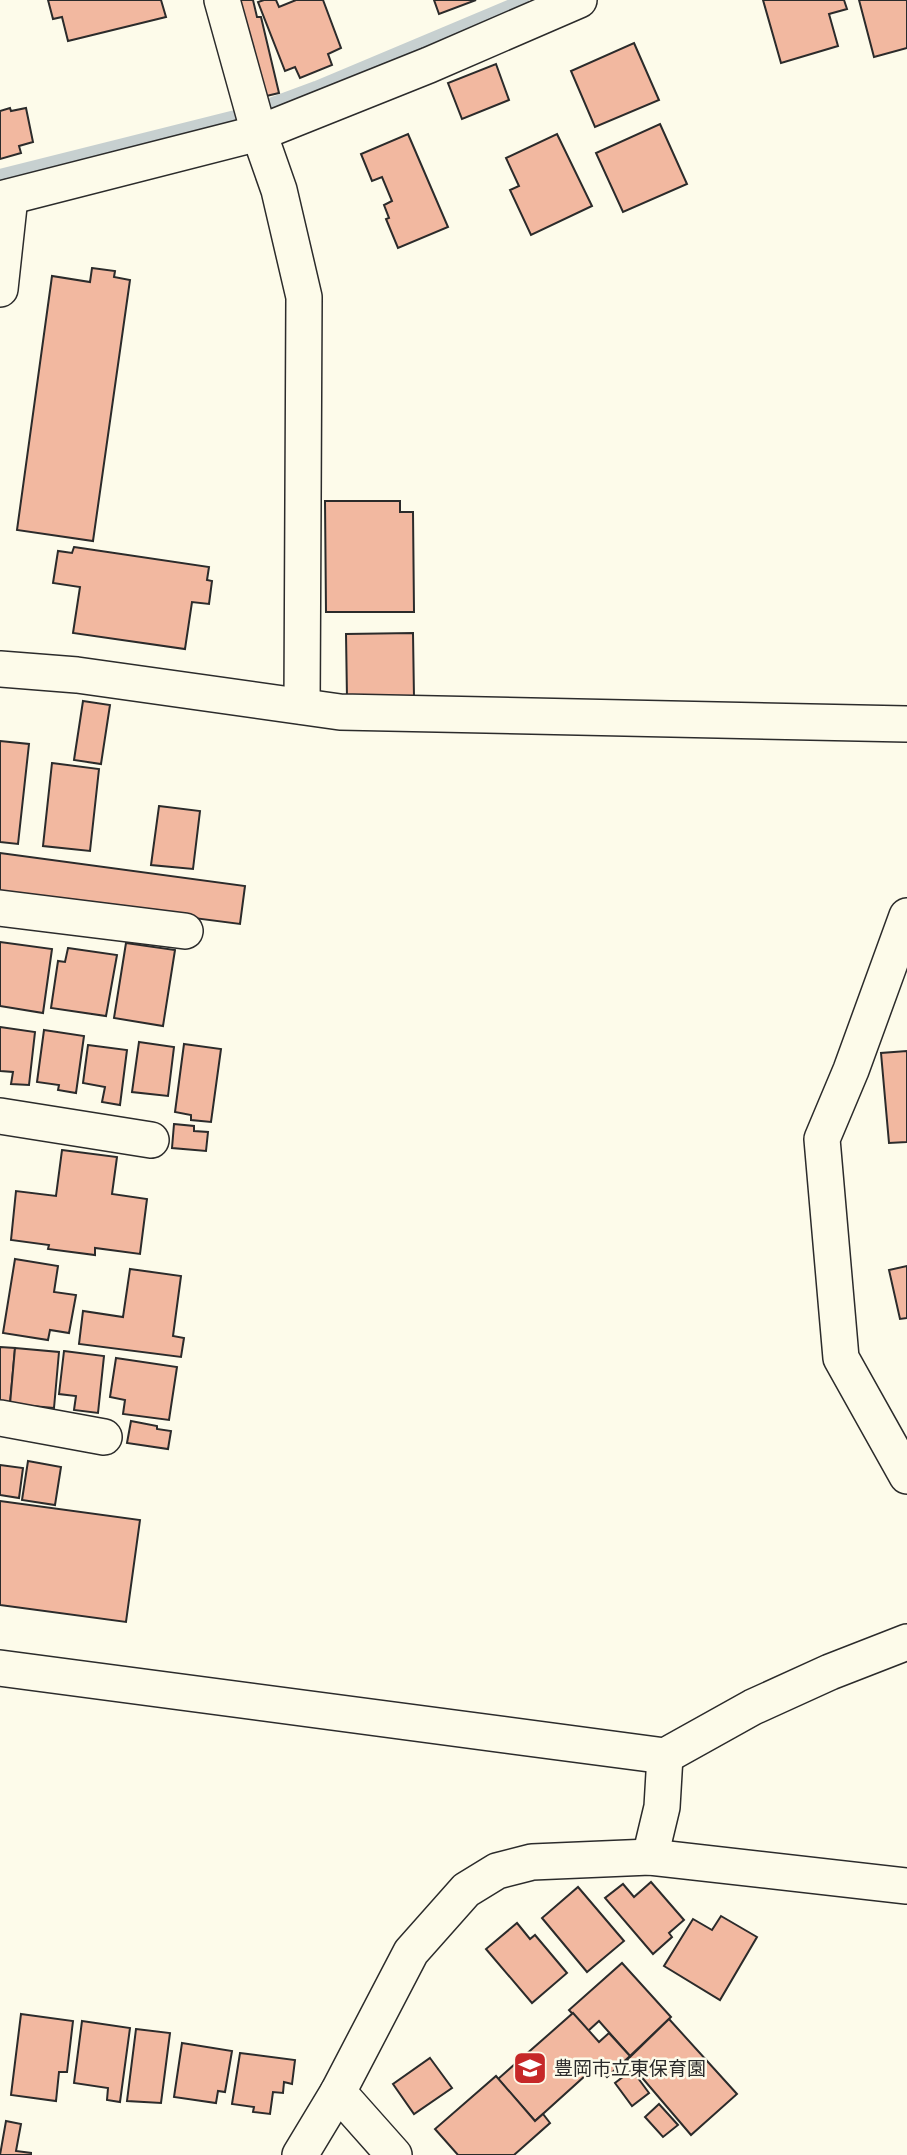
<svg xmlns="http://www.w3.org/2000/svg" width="907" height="2155" font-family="Inter,'Noto Sans JP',sans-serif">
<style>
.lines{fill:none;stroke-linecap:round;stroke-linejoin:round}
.stream{stroke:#c7d0d0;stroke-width:12}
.building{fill:#f2b8a0;stroke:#2b2b2b;stroke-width:2}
.street-casing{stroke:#2b2b2b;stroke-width:38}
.street{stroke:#fdfbea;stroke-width:35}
.labels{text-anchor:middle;stroke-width:5;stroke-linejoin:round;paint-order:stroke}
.poi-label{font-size:19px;fill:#2b2b2b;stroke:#fdfbea;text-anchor:start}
</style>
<rect width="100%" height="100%" fill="#fdfbea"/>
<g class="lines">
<!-- stream -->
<path class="stream" d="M0,175L243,114L316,87L523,0"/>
</g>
<!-- building -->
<g class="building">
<path d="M48,0H161L166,17L68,41L62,17L53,19Z"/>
<path d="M235,0H253L257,17H261L279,93L258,98Z"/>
<path d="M264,0H276L279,7L296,0H323L341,48L328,54L332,65L300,78L295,67L285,71L258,2Z"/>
<path d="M434,0H476L439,14Z"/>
<path d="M763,0H844L847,9L829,14L838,46L781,63Z"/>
<path d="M859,0H907V48L874,57Z"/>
<path d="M634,43L659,100L595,127L571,71Z"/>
<path d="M496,64L509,100L462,119L448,83Z"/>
<path d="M10,108L11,111L26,108L33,142L19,146L21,153L0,159V111Z"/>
<path d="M660,124L687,184L623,212L596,153Z"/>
<path d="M408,134L448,227L398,248L386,219L389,218L384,205L392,201L382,177L372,181L361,154Z"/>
<path d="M557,134L592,206L531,235L510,190L519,186L506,158Z"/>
<path d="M92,268L115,271L114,277L130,280L93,541L17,530L52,276L90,282Z"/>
<path d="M325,501H400V512H413L414,612H326Z"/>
<path d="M74,547L209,567L207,580L212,581L209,604L192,602L185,649L73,633L80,587L53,583L58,551L72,553Z"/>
<path d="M413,633L414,698H347L346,634Z"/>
<path d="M83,701L110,705L101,764L74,760Z"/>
<path d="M0,741L29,744L18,844L0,842Z"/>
<path d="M52,763L99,769L90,851L43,846Z"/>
<path d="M159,806L200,811L193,869L151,865Z"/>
<path d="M0,853L245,886L240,924L0,893Z"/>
<path d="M0,942L52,949L43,1013L0,1006Z"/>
<path d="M126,943L175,950L163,1026L114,1018Z"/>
<path d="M68,948L117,955L106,1016L51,1008L58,961L65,962Z"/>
<path d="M0,1027L35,1032L29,1085L11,1084L13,1072L0,1071Z"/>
<path d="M44,1030L84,1036L76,1093L58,1090L59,1085L37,1082Z"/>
<path d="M139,1042L174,1047L168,1096L132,1092Z"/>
<path d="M184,1044L221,1049L211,1122L191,1120V1115L175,1112Z"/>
<path d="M88,1045L127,1050L120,1105L102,1102L105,1087L83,1083Z"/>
<path d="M907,1051V1142L889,1143L881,1053Z"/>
<path d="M174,1124L194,1126V1131L208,1132L206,1151L172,1148Z"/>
<path d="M62,1150L117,1157L112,1194L147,1199L140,1254L95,1248V1255L48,1249L49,1245L11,1240L16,1191L56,1196Z"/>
<path d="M15,1259L58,1266L54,1292L76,1295L69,1333L50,1330L48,1340L3,1333Z"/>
<path d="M907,1266V1318L900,1319L889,1270Z"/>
<path d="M130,1269L181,1276L173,1336L184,1338L181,1357L79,1344L83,1311L123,1317Z"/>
<path d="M0,1347L15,1348L10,1404L0,1403Z"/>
<path d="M15,1348L59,1352L54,1408L10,1404Z"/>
<path d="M64,1351L104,1356L98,1413L74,1410L76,1396L59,1394Z"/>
<path d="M116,1358L177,1367L169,1420L123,1414L125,1400L110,1397Z"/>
<path d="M131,1421L157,1426V1429L171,1431L168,1449L127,1443Z"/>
<path d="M28,1461L61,1467L55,1505L22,1500Z"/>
<path d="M0,1465L23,1468L19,1498L0,1495Z"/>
<path d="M0,1501L140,1520L126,1622L0,1605Z"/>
<path d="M651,1882L684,1920L669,1933L672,1937L653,1954L605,1898L623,1884L634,1897Z"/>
<path d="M578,1887L624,1941L587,1972L542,1918Z"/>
<path d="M721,1916L757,1937L720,2000L664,1966L693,1919L712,1930Z"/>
<path d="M517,1923L530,1939L535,1935L567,1973L532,2003L486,1949Z"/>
<path d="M622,1963L671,2017L630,2056L599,2021L588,2031L569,2010Z"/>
<path d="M573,2013L599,2042L609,2033L630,2056L607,2077L596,2066L535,2121L498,2079Z"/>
<path d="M21,2014L73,2021L67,2072H59L56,2101L11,2095Z"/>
<path d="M669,2019L737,2094L691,2135L627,2060Z"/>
<path d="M82,2021L130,2028L120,2102L107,2100L108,2088L74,2083Z"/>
<path d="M136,2029L170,2033L161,2103L127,2101Z"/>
<path d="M182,2043L232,2051L225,2092L218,2091L216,2103L174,2097Z"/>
<path d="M240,2053L295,2060L292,2084L284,2082L283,2093L273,2092L270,2114L253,2112L254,2107L232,2104Z"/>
<path d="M430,2058L452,2088L414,2114L393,2084Z"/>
<path d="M632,2070L649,2093L632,2106L615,2083Z"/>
<path d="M496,2076L535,2121L543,2114L550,2123L514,2155H458L435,2129Z"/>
<path d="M659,2104L678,2125L663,2137L645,2117Z"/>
<path d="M6,2121L21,2124L16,2151L31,2153V2155H0Z"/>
</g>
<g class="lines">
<!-- street casing -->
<g class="street-casing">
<g id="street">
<path d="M222,0L259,133L279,190L304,297L302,706"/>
<path d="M0,199L259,133L429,65L579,0"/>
<path d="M0,289L10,197"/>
<path d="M0,669L77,675L340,712L907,724"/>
<path d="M0,908L185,931"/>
<path d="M907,916L851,1070L822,1139L841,1358L907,1476"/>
<path d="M0,1116L151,1140"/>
<path d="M0,1418L104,1437"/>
<path d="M0,1668L665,1756L753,1707L830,1672L907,1642"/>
<path d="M650,1857L662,1807L665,1756"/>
<path d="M338,2092L394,2155"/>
<path d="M300,2155L338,2092L411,1952L466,1890L497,1871L532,1862L650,1857L907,1886"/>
</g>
</g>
<!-- street -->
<use href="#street" class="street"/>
</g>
<!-- icons -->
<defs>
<g id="school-square" transform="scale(1.75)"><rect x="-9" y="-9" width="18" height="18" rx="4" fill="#c62828" stroke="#fdfbea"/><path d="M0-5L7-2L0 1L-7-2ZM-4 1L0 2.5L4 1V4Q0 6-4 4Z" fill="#fff"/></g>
</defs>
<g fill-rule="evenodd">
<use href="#school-square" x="530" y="2068"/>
</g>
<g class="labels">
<!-- poi labels -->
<g class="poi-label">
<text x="554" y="2075">豊岡市立東保育園</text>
</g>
</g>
</svg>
